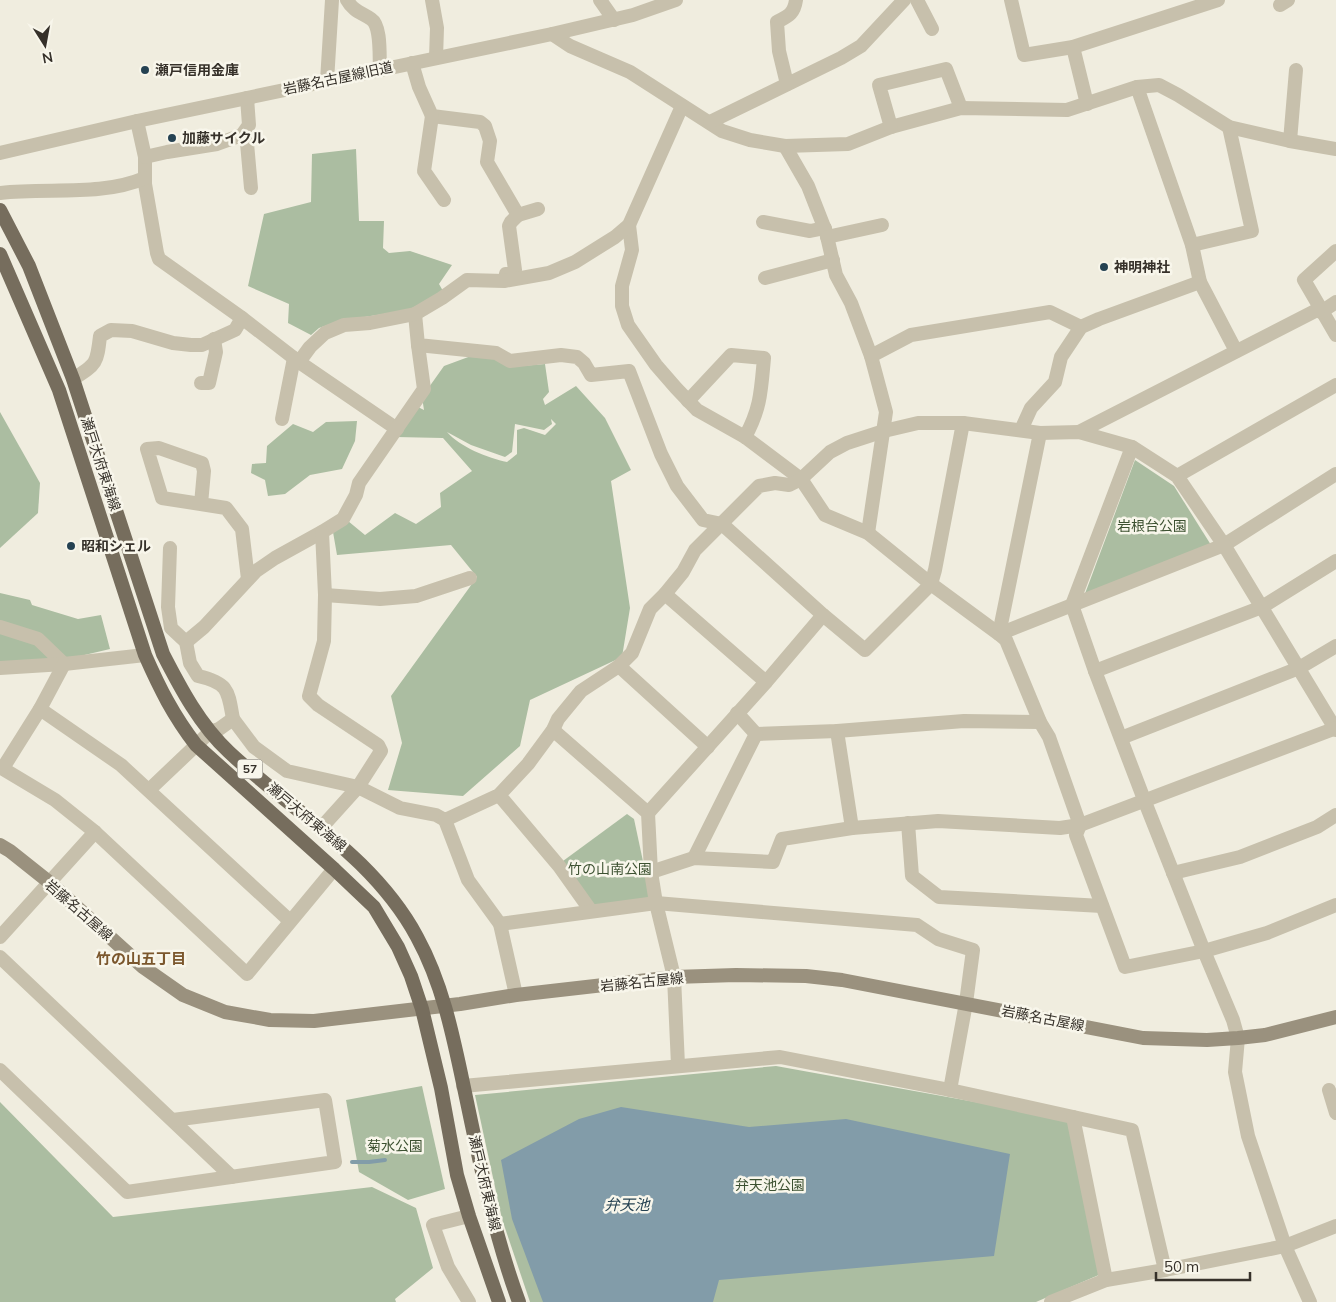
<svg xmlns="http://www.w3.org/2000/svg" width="1336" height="1302" font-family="Mulish,'Noto Sans JP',sans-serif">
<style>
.green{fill:#abbda1;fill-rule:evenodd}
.water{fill:#829ca9}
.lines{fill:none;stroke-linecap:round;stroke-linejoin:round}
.stream{stroke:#829ca9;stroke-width:4}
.minor{stroke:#c7c0ac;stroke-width:14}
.tertiary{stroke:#c7c0ac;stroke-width:14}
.secondary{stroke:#9a917e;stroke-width:14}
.primary{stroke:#766d5d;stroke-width:14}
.poi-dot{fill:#254252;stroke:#f8f6eb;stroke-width:2}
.labels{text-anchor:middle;stroke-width:5;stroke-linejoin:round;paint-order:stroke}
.shield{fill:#f8f6eb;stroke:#706c64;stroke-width:1}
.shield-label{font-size:12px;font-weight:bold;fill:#36312a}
.poi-label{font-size:14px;font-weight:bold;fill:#36312a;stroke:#f8f6eb;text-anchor:start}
.street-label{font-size:14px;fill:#36312a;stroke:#f8f6eb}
.park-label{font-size:14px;fill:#3c5131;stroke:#f8f6eb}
.neighbourhood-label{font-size:15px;font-weight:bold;fill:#7b572d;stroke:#f8f6eb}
.water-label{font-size:15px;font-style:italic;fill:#254252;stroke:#f8f6eb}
</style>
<rect width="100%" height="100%" fill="#f0eddf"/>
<!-- green -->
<g class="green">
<path d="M356,149L359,221H384L383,248L389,253L410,251L452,265L439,284L443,291L409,310L339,321L319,328L311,335L288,323L289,304L248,286L264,214L311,202L312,154Z"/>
<path d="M471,356L491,357L509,367L545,364L549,392L543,399L545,405L576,386L605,418L631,470L611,481L630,608L622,657L530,700L520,746L463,796L388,790L402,743L391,696L477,577L451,545L337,555L333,532L348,521L365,535L395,513L416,524L441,507L440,493L472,471L443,438L396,437L418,407L424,410L422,397L444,366ZM551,419L556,424L545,435L524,428L517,430V454L507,462C488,458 460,447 447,432L471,445L505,457L512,452L515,424L544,430L552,424Z"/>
<path d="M0,412L40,483L38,513L0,548Z"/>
<path d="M357,421L355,441L342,469L310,475L285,494L268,496L265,480L251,473L252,464L266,463L267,446L293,424L313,432L326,422Z"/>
<path d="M1135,460L1174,486L1211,545L1083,599Z"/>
<path d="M0,593L30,600L32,605L78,619L101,615L110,649L59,661L0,664Z"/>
<path d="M627,814L634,819L651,899L594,907L563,861Z"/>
<path d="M776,1066L1074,1120L1101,1274L1036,1302H530L502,1219L475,1095Z"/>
<path d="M422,1086L445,1189L408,1200L359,1172L346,1100Z"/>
<path d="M0,1102L113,1217L372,1187L416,1208L433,1268L395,1299L396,1302H0Z"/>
</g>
<!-- water -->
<path class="water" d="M621,1107L749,1127L846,1119L1010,1154L994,1256L719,1280L713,1302H543L512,1219L501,1160L579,1119Z"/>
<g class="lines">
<!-- stream -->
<path class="stream" d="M352,1162H369L385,1160"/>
<!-- minor -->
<g class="minor">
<path d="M347,0C353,11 362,13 371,19C382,26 379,58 380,70"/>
<path d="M432,0L437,28L436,58"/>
<path d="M600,0L614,20"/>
<path d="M917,0L932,29"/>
<path d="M1011,0L1024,55L1073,47L1218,0"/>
<path d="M1280,5L1288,0"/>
<path d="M552,34L570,46L630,72L722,131L750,140L785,146L848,144L891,127L961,108L1067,110L1137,87L1159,85L1178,95L1229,127L1290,141L1336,149"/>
<path d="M1073,47L1087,104"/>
<path d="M412,63L419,87L432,116L480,122L485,126L490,141L487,162L518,215L538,209"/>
<path d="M787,84L779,51L777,22C788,16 794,14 796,0"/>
<path d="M1137,87L1192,245L1200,282L1236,351"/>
<path d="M432,116L424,171L444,200"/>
<path d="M137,121L145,157V184L157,253L159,259L242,318L299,362L397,429"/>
<path d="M710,122L841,58L861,46L904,0"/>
<path d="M891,127L879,85L946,69L961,108"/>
<path d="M246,132L251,188"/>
<path d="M1290,141L1296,70"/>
<path d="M785,146L808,186L826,232L836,275L851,303L871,356L886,412L868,533"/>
<path d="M145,157L167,152L217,144L242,135L249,125L247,98"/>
<path d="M0,193C47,187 100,197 145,178"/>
<path d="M763,222L810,231L825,228"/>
<path d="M629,225L632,250L622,286V306L628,325L656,365L676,388L697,410L745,437L801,479L825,515L868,533L931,584L999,634L1224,545L1336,474"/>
<path d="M827,237L882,225"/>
<path d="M1192,245L1252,231L1229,127"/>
<path d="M1336,251L1304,280L1336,335"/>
<path d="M765,278L833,260"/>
<path d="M505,280L506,274L514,273L515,270L509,226L511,222L518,215"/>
<path d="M1321,312L1336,302"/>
<path d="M415,314L418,345L496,353L510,361L561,355L577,357L584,363L591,375L629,371L661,454L677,486L703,520L722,524L823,615L865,650L931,584L935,570L963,423"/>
<path d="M871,356L911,335L1050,312L1081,327"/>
<path d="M299,362L310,347L325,333L344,325L370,323L415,314L442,298L467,280L504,281L549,273L575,262L615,237L629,225L682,106"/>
<path d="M73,379C97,364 97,363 100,336L111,330L132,331L173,343L191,345H202L235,330L242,318"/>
<path d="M201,383H209L216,352L214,339"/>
<path d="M688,401L731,355L764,358C761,390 761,408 745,437"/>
<path d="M282,419L294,358"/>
<path d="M1021,430L1031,408L1055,382L1061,357L1081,327L1099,319L1200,282"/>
<path d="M1079,432L1319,309"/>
<path d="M1040,433L999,634L1006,640L1040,722L1049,737L1080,825L1076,835L1125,967L1204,951L1267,933L1336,905"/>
<path d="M1132,447L1072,605L1095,671L1145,802L1204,951L1233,1020L1238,1038"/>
<path d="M1177,476L1336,385"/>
<path d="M201,504L204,471L202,463L159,448L147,449L162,498L226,508L242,529L248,579"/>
<path d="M170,548L168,607L171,628L186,642L190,663L198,676C229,683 228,691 233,719"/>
<path d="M665,594L766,682"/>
<path d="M325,595L380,599L416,596L470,578"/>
<path d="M0,627L38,639L64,664"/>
<path d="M186,642L204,627L256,571L275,558L322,532L343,519L356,495L359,483L424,389L418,345"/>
<path d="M619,666L708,747"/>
<path d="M0,668L64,664L145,655"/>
<path d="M1095,671L1262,607L1336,561"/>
<path d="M40,709L121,765L290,921"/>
<path d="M553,730L648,813L651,872L656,903L674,977L678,1065"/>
<path d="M837,731L852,828"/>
<path d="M756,734L837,731L964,721L1040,722"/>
<path d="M1121,738L1299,668L1336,646"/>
<path d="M0,767L55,800L95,832L247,974L334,869"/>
<path d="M3,768L40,709L64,664"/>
<path d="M149,790L210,732L219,729L233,719L254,747L287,771L358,787L400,808L436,815L445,820L499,795L528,764L553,730L558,719L581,691L619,666L632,653L650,609L665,594L683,572L695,550L759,486L775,483L789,485L801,479L830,452L847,443L884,431L918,423H963L1040,433L1079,432L1132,447L1177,476L1224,545L1336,730"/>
<path d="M499,795L559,866L591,911"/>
<path d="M648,813L766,682L823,615"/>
<path d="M445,820L468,880L500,924L516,995"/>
<path d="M908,823L912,876L939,897L1102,906"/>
<path d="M321,828L358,787L381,751L378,745L318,705L309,696L324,641L325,595L322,532"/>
<path d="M694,858L756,734L737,713"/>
<path d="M651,872L694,858L773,862L782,839L852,828L938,821L1060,828L1080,825L1336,728"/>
<path d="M1173,873L1240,857L1317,827L1336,815"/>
<path d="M500,924L656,903L917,925L938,939L973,950L966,1003L950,1090"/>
<path d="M0,937L95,832"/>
<path d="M0,957L232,1177"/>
<path d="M0,1070L127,1192L335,1162L325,1100L173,1120"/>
<path d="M463,1086L780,1057L950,1090L1132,1130L1165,1270"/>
<path d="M1329,1090L1336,1113"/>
<path d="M1073,1117L1106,1280"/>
<path d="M469,1302L448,1267L433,1225L469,1216"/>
<path d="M1051,1302L1106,1280L1165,1270L1285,1246L1336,1226"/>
</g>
<!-- tertiary -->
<g class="tertiary">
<path d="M327,81L332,0"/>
<path d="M0,153L137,121L552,34L633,15L676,0"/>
<path d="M1238,1038L1235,1072L1248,1136L1285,1246L1310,1302"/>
</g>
<!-- secondary -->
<path class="secondary" d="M0,845L10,851L49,882L143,967L183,995L225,1012L270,1020L314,1021L460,1004L516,995L674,977L736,975L806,976L842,980L1143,1038L1207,1040L1238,1038L1265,1035L1336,1017"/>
<!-- primary -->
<g class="primary">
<path d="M0,210L29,266L73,379L163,654C181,689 200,725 229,752C293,812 374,857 417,937C445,988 455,1046 467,1102C481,1169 495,1237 519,1302"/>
<path d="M0,254L59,390L145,655C160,689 173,715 196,745L334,869L374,907L398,947L411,976L422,1009L441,1088L457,1175L469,1216L499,1302"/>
</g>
</g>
<!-- markers -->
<g class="poi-dot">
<circle cx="145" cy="70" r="5"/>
<circle cx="172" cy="138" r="5"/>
<circle cx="1104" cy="267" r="5"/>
<circle cx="71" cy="546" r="5"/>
</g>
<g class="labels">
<!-- shield labels -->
<rect class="shield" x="237.5" y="759.5" width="25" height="19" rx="4"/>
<g class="shield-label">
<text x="250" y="773">57</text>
</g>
<!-- poi labels -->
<g class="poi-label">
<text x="155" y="75">瀬戸信用金庫</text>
<text x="182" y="143">加藤サイクル</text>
<text x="1114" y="272">神明神社</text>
<text x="81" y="551">昭和シェル</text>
</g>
<!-- street labels -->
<g class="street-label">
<text transform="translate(338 78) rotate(-12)" y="5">岩藤名古屋線旧道</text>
<text transform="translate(101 464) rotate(72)" y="5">瀬戸大府東海線</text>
<text transform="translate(307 817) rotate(40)" y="5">瀬戸大府東海線</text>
<text transform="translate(79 910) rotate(41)" y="5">岩藤名古屋線</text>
<text transform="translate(642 982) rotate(-6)" y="5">岩藤名古屋線</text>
<text transform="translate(1043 1018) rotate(11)" y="5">岩藤名古屋線</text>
<text transform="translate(485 1183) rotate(77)" y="5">瀬戸大府東海線</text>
</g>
<!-- park labels -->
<g class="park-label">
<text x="1152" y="531">岩根台公園</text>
<text x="610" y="874">竹の山南公園</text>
<text x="395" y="1151">菊水公園</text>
<text x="770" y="1190">弁天池公園</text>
</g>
<!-- neighbourhood labels -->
<g class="neighbourhood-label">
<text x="141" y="964">竹の山五丁目</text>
</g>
<!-- water labels -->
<g class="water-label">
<text x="627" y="1210">弁天池</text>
</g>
</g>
<!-- north arrow -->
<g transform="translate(45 45) rotate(169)" stroke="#f8f6eb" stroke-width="4" paint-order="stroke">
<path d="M0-4L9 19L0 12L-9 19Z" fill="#36312a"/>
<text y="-8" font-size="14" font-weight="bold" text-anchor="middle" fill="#36312a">N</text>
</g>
<!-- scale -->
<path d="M1156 1272v8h94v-8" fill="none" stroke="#36312a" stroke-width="2.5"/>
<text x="1164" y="1272" font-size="15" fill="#36312a" stroke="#f8f6eb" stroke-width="4" paint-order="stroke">50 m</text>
</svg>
